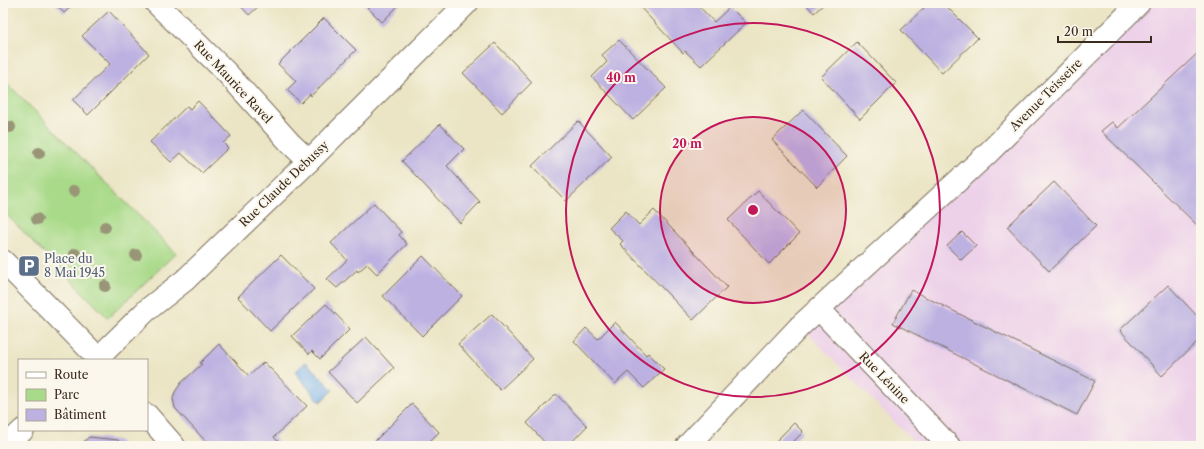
<svg xmlns="http://www.w3.org/2000/svg" width="1204" height="449" font-family="'Libre Caslon Text',serif">
<style>
.built{fill:#edd1e9}
.green{fill:#a9da89;stroke:#728254}
.water{fill:#79b1e9;stroke:#5a6e84}
.building{fill:#bcb1e1}
.lines{fill:none;stroke-linecap:round;stroke-linejoin:round}
.minor-casing{stroke:#796b58;stroke-width:24}
.minor{stroke:#fff;stroke-width:22}
.tree{fill:#999678}
.ring{fill:none;stroke:#c2185b;stroke-width:2}
.labels{text-anchor:middle;stroke-width:4;stroke-linejoin:round;paint-order:stroke}
.street-label{font-size:12px;fill:#3b2a1e;stroke:#fbf7ec}
.service-label{font-size:12px;fill:#4e5e75;stroke:#fbf7ec;text-anchor:start}
.centre{fill:#c2185b;stroke:#fbf7ec;stroke-width:2}
.ring-label{font-size:12px;text-anchor:middle;font-weight:bold;fill:#c2185b;stroke:#fbf7ec;stroke-width:4;stroke-linejoin:round;paint-order:stroke}
</style>
<rect width="100%" height="100%" fill="#fbf7ec"/>
<filter id="ink" filterUnits="userSpaceOnUse"><feTurbulence type="fractalNoise" baseFrequency=".025" numOctaves="2"/><feDisplacementMap in="SourceGraphic" scale="8" xChannelSelector="R" yChannelSelector="G"/><feConvolveMatrix kernelMatrix="1 2 1 2 8 2 1 2 1" color-interpolation-filters="sRGB"/></filter>
<filter id="wash" filterUnits="userSpaceOnUse"><feTurbulence type="fractalNoise" baseFrequency=".012" numOctaves="4" result="noise"/><feDisplacementMap in="SourceGraphic" scale="16" xChannelSelector="R" yChannelSelector="G"/><feGaussianBlur stdDeviation="0.9" result="paint"/><feColorMatrix in="noise" values="0 0 0 0 0 0 0 0 0 0 0 0 0 0 0 0 0 1.4 0 .05"/><feComposite in="paint" operator="in"/></filter>
<g filter="url(#wash)">
<rect width="100%" height="100%" fill="#ebe5c5"/>
<!-- built -->
<path class="built" d="M1139,3H1201V446H918L800,326Z"/>
<!-- green -->
<path class="green" d="M3,79L176,253L108,318L3,211Z"/>
<!-- water -->
<path class="water" d="M306,362L333,390L320,402L295,372Z"/>
<g id="blocks">
<!-- building -->
<g class="building">
<path d="M55,3H75L64,13Z"/>
<path d="M238,3H262L249,15Z"/>
<path d="M363,3H401L382,22Z"/>
<path d="M642,3H696L714,22L730,7L746,23L701,66L685,51L683,53L639,6Z"/>
<path d="M805,3H825L814,13Z"/>
<path d="M929,3H943L978,38L942,73L901,30Z"/>
<path d="M109,11L149,54L88,115L73,100L110,64L82,36Z"/>
<path d="M324,18L356,50L311,96L310,94L301,103L287,90L296,81L278,64Z"/>
<path d="M619,40L666,88L633,120L592,77L607,62L602,55Z"/>
<path d="M857,42L896,83L860,119L821,77Z"/>
<path d="M495,43L532,82L502,113L463,73Z"/>
<path d="M1201,50V229L1101,131L1112,122L1118,128Z"/>
<path d="M198,101L231,136L223,143L228,148L202,173L181,153L171,162L150,142L187,106L190,109Z"/>
<path d="M803,110L847,156L817,187L772,140Z"/>
<path d="M578,121L612,157L566,201L532,166Z"/>
<path d="M440,124L464,149L447,166L480,202L460,223L402,161Z"/>
<path d="M1054,182L1096,226L1049,271L1007,227Z"/>
<path d="M758,191L799,234L769,264L728,220Z"/>
<path d="M374,203L401,232L399,235L407,244L377,274L367,264L358,272L357,270L337,288L327,279L347,260L331,243Z"/>
<path d="M654,210L727,287L693,320L620,244L623,241L609,228L626,211L639,225Z"/>
<path d="M962,232L976,246L961,260L947,246Z"/>
<path d="M281,255L314,289L270,331L238,297Z"/>
<path d="M423,256L462,296L422,336L383,296Z"/>
<path d="M1168,285L1201,320V338L1162,376L1120,330Z"/>
<path d="M911,290L1095,381L1077,415L893,323Z"/>
<path d="M326,304L350,329L320,359L312,351L309,354L292,336Z"/>
<path d="M492,314L533,359L500,390L458,344Z"/>
<path d="M615,322L646,355L648,353L664,369L644,388L628,372L615,384L574,341L586,328L598,339Z"/>
<path d="M366,337L394,368L357,403L328,372Z"/>
<path d="M219,344L249,376L264,362L307,406L274,437L282,446H210L175,408L173,399L175,392L181,383L202,364L200,363Z"/>
<path d="M556,394L587,426L568,446H548L527,423Z"/>
<path d="M412,404L439,432L425,446H372L371,445Z"/>
<path d="M794,423L803,432L789,446H781L776,441Z"/>
<path d="M89,437L118,440L124,446H79Z"/>
</g>
</g>
</g>
<g filter="url(#ink)">
<use href="#blocks" fill-opacity="0" stroke="#796b58" stroke-width="1"/>
<g class="lines">
<!-- minor casing -->
<g class="minor-casing">
<g id="minor">
<path d="M156,3L226,72L291,144L309,161"/>
<path d="M3,261L100,360"/>
<path d="M819,309L949,446"/>
<path d="M96,360L147,310L185,280L236,231L309,161L467,3"/>
<path d="M147,415L174,446"/>
<path d="M6,446L23,430"/>
<path d="M687,446L800,326L987,154L1139,3"/>
</g>
</g>
<!-- minor -->
<use href="#minor" class="minor"/>
</g>
<!-- trees -->
<g class="tree">
<circle cx="10" cy="127" r="6"/>
<circle cx="39" cy="153" r="6"/>
<circle cx="74" cy="191" r="6"/>
<circle cx="37" cy="219" r="6"/>
<circle cx="105" cy="227" r="6"/>
<circle cx="75" cy="254" r="6"/>
<circle cx="136" cy="255" r="6"/>
<circle cx="105" cy="286" r="6"/>
</g>
</g>
<!-- distance rings -->
<circle cx="753" cy="210" r="93" fill="#c2185b" fill-opacity=".12"/>
<g class="ring">
<circle cx="753" cy="210" r="93"/>
<circle cx="753" cy="210" r="187"/>
</g>
<!-- icons -->
<defs>
<g id="parking-square" transform="scale(1.15)"><rect x="-9" y="-9" width="18" height="18" rx="4" fill="#5c6f8a" stroke="#fbf7ec"/><path d="M-3.5-5.5H1a3.5 3.5 0 0 1 0 7H-1V5.5H-3.5ZM-1-3.4V-.6H.8a1.4 1.4 0 0 0 0-2.8Z" fill="#fff"/></g>
</defs>
<g fill-rule="evenodd">
<use href="#parking-square" x="29" y="266"/>
</g>
<g class="labels">
<!-- street labels -->
<g class="street-label">
<text transform="translate(233 82) rotate(47)" y="4">Rue Maurice Ravel</text>
<text transform="translate(1046 95) rotate(-45)" y="4">Avenue Teisseire</text>
<text transform="translate(284 184) rotate(-44)" y="4">Rue Claude Debussy</text>
<text transform="translate(884 378) rotate(46)" y="4">Rue Lénine</text>
</g>
<!-- service labels -->
<g class="service-label">
<text x="44" y="263">Place du<tspan x="44" dy="14">8 Mai 1945</tspan></text>
</g>
</g>
<circle cx="753" cy="210" r="6" class="centre"/>
<g class="ring-label">
<text x="621" y="82">40 m</text>
<text x="687" y="148">20 m</text>
</g>
<!-- margin -->
<rect width="1204" height="449" fill="none" stroke="#fbf7ec" stroke-width="16"/>
<!-- legend -->
<rect x="18" y="359" width="130" height="72" fill="#fbf7ec" stroke="#aea59a"/>
<rect x="26" y="372" width="20" height="6" fill="#ffffff" stroke="#aea59a"/>
<text x="54" y="379" font-size="12" fill="#3b2a1e">Route</text>
<rect x="26" y="389" width="20" height="12" fill="#a9da89" stroke="#aea59a"/>
<text x="54" y="399" font-size="12" fill="#3b2a1e">Parc</text>
<rect x="26" y="409" width="20" height="12" fill="#bcb1e1" stroke="#aea59a"/>
<text x="54" y="419" font-size="12" fill="#3b2a1e">Bâtiment</text>
<!-- scale -->
<path d="M1058 36v6h93v-6" fill="none" stroke="#3b2a1e" stroke-width="2"/>
<text x="1064" y="36" font-size="12" fill="#3b2a1e" stroke="#fbf7ec" stroke-width="3" paint-order="stroke">20 m</text>
</svg>
